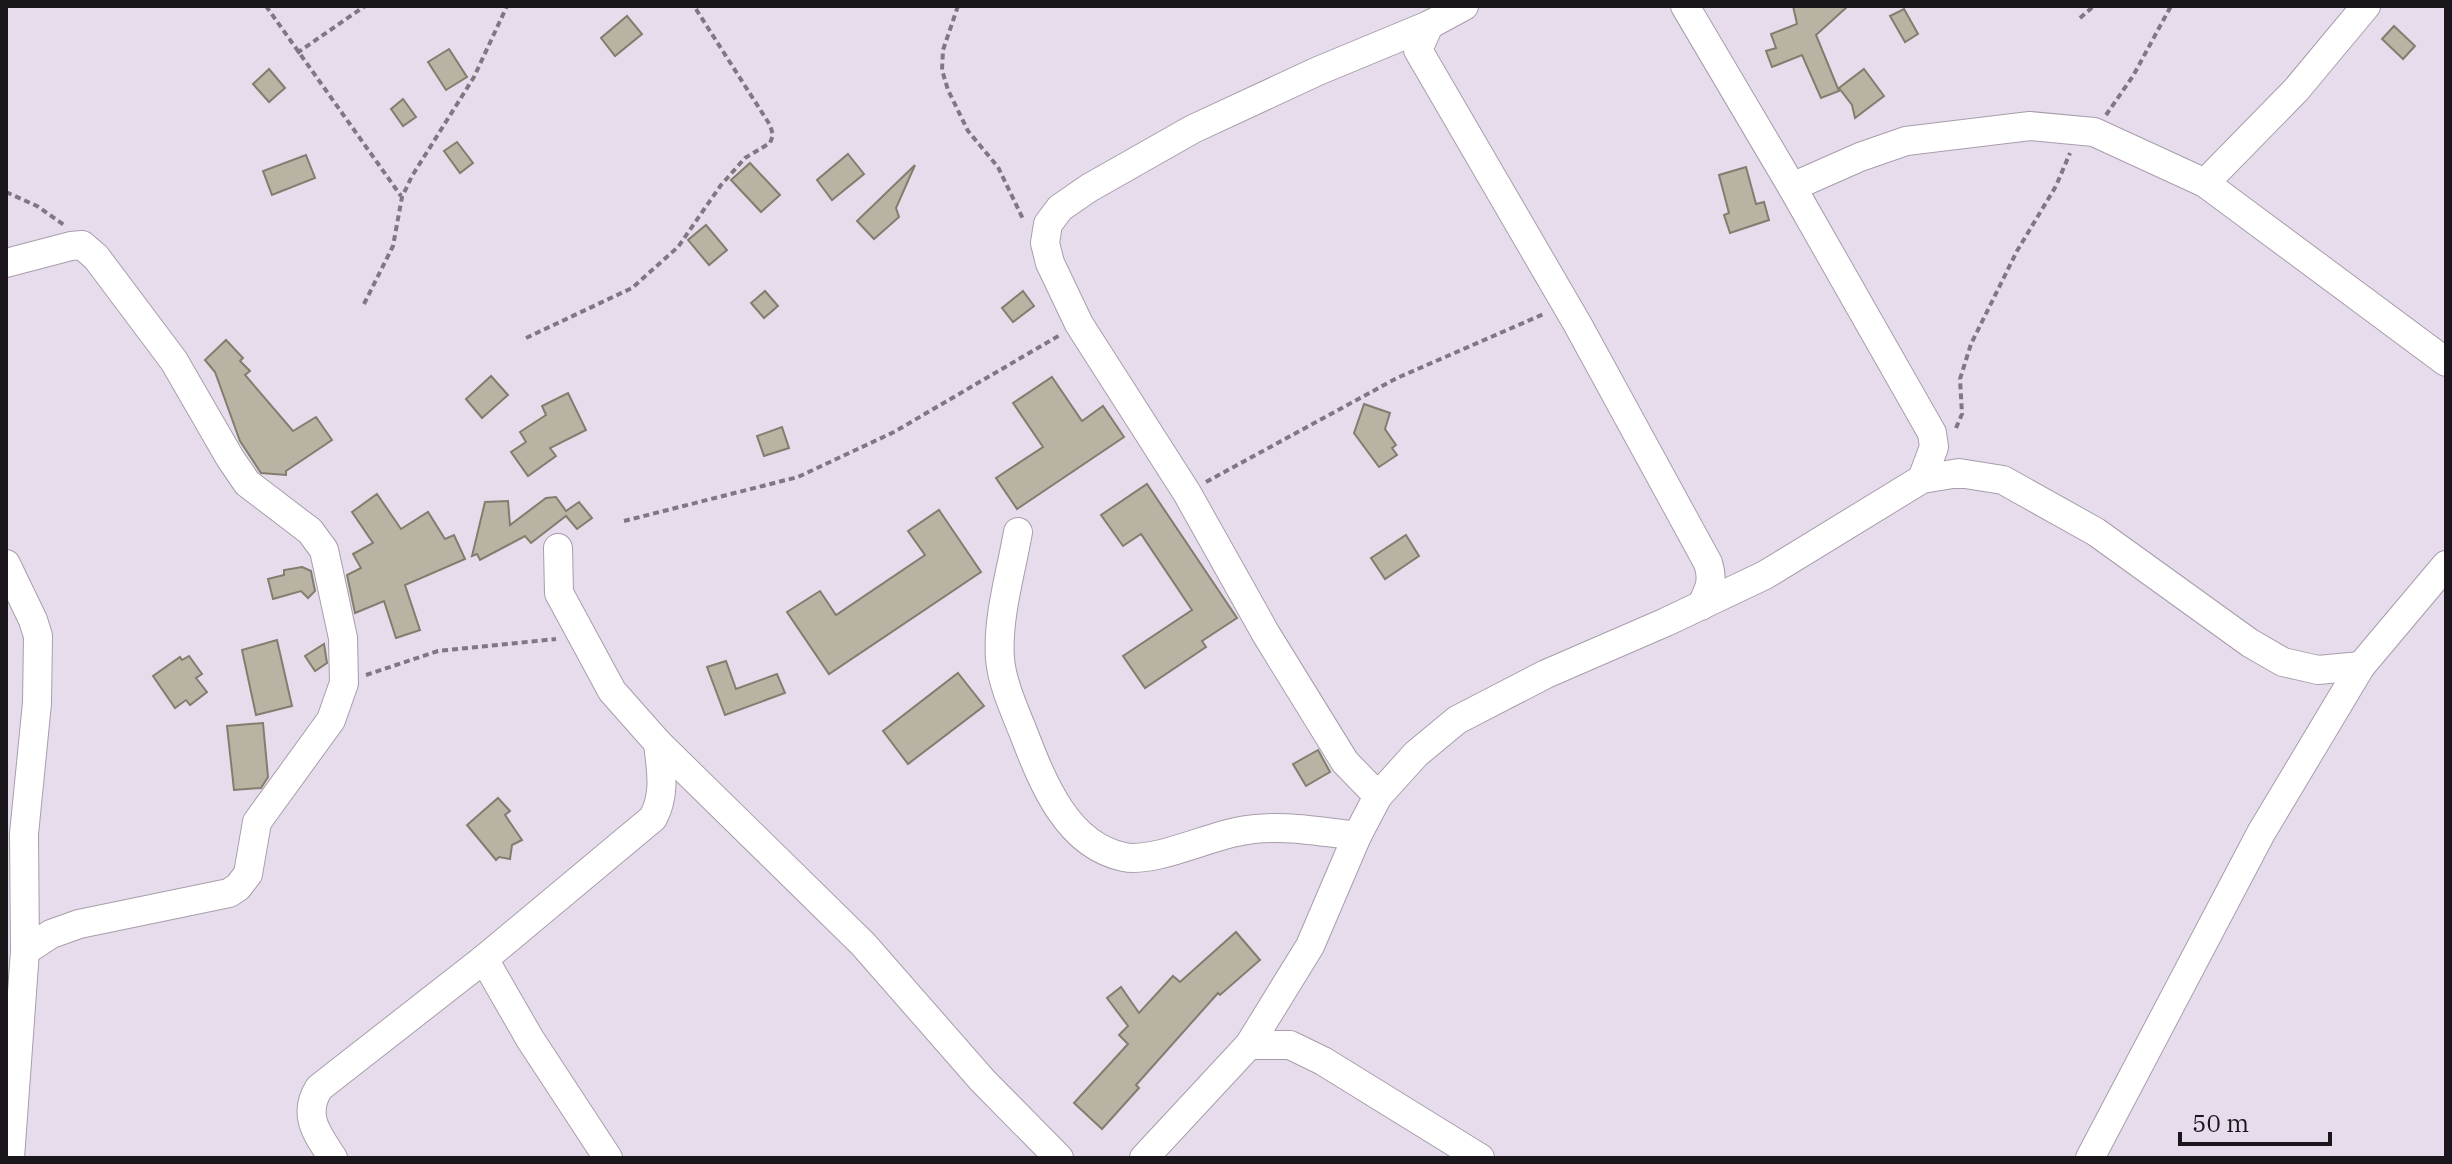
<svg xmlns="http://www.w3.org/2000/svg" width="2452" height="1164" font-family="'IBM Plex Serif',serif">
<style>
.building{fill:#b8b3a3;stroke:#827d6e;stroke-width:2}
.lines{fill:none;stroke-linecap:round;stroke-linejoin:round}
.minor-casing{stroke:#a89dab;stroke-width:30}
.path{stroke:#7f7882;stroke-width:4;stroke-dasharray:6 4;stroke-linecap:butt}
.minor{stroke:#fff;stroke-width:28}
</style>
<rect width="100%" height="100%" fill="#e7dceb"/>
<!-- building -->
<g class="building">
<path d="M1793,6H1848L1816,35L1839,91L1821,98L1802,55L1772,67L1766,51L1776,48L1771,34L1797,24Z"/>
<path d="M1904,9L1918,34L1905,42L1890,16Z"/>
<path d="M627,16L642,34L615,56L601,38Z"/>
<path d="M2394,26L2415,46L2403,59L2382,39Z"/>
<path d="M449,49L467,77L446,90L428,62Z"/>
<path d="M269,69L285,88L269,102L253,84Z"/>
<path d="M1864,69L1884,96L1855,118L1852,105L1839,88Z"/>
<path d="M403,99L416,117L403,126L391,109Z"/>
<path d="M457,142L473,163L460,173L444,151Z"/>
<path d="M848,154L864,174L832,200L817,180Z"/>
<path d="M306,155L315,178L272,195L263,171Z"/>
<path d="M750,163L780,195L761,212L731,180Z"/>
<path d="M915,165L896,208L899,217L874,239L857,221Z"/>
<path d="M1746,167L1756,204L1764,202L1769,220L1730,233L1724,215L1729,213L1719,175Z"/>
<path d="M706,225L727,250L709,265L688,240Z"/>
<path d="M765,291L778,306L764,318L751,303Z"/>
<path d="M1023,291L1034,306L1013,322L1002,308Z"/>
<path d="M226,340L243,358L240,361L250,371L245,375L293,431L316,417L332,440L286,471V475L261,473L240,441L215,372L205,360Z"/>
<path d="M491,376L508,395L482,418L466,399Z"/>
<path d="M1052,377L1082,421L1103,406L1124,437L1017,509L996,478L1043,447L1013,403Z"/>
<path d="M568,393L586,430L550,448L556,456L528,476L511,452L526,442L520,432L546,415L542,406Z"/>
<path d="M1364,404L1390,413L1385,429L1396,445L1392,448L1397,455L1379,467L1354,433Z"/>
<path d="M782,427L789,448L764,456L757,436Z"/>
<path d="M1147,484L1237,618L1202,641L1206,647L1145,688L1123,656L1192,610L1141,534L1123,546L1101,515Z"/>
<path d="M377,494L401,529L428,512L445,539L454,535L465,559L405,585L420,630L396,638L384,601L355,613L347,575L361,568L353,554L373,543L352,512Z"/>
<path d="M556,497L566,511L579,502L592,518L577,529L566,516L531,543L525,536L480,560L477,554L472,556L485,502L508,501L510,525L546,498Z"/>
<path d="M939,510L981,572L829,674L787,612L820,591L836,615L925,555L908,531Z"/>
<path d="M1406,535L1419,556L1385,579L1371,558Z"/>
<path d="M302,567L311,571L315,591L308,598L301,591L273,599L268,579L284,575V570Z"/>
<path d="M277,640L292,706L256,715L242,650Z"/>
<path d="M324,644L327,663L315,671L305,656Z"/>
<path d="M189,656L202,674L196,678L207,692L190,705L186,700L175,708L153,676L180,657L182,660Z"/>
<path d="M726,661L736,689L777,674L785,693L725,715L707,667Z"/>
<path d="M958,673L984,706L908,764L883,731Z"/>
<path d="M263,723L268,777L261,788L234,790L227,726Z"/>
<path d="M1318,750L1330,772L1306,786L1293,764Z"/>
<path d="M498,798L510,811L505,815L522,840L512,845L510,859L499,857L496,860L467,825Z"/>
<path d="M1236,932L1260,960L1220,995L1218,993L1136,1085L1139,1088L1102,1129L1074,1103L1128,1044L1119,1035L1128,1026L1107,998L1121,987L1139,1013L1173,976L1180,982Z"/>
</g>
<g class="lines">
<!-- minor casing -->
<g class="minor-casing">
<g id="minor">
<path d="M1685,6L1792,187L1932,433L1934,447L1922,479"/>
<path d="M1429,25L1418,50L1578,325L1708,563C1714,581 1709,590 1701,606"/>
<path d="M2205,183L2296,90L2366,6"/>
<path d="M1792,187L1860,157L1906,141L2030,126L2094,132L2205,183L2446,362"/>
<path d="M6,263L71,246L82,245L96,257L174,361L230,458L247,483L310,531L324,550L343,638L344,683L331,720L257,822L248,874L238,887L229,893L79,924L51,934L25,951"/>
<path d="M1018,532C1011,573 997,617 1000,659C1002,682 1013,707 1022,729C1041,778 1065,845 1124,857C1152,863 1206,838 1236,832C1277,823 1316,831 1357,836"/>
<path d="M558,548L559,593L612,691L658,743L863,944L983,1081L1059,1158"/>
<path d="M6,564L33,620L38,636L37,703L24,834L25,951L10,1158"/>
<path d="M1378,796L1345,762L1266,634L1187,493L1079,324L1050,263L1045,243L1048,224L1060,208L1089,188L1193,129L1318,71L1429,25L1464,6"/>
<path d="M484,959L530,1039L608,1158"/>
<path d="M1249,1045H1290L1323,1061L1480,1158"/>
<path d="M333,1158C317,1134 302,1115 319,1088L484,959L653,818C666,794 661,770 658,743"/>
<path d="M1144,1158L1249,1045L1310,946L1357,836L1378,796L1416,754L1457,720L1546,674L1666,622L1765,575L1922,479L1959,473L2003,480L2096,532L2250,643L2283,662L2318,670L2361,666"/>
<path d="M2090,1158L2261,833L2361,666L2446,565"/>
</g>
</g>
<!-- path -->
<g class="path">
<path d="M266,6L401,196"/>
<path d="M958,6L943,50L942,70L948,90L968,131L998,167L1024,221"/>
<path d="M2080,18L2094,6"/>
<path d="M297,53L365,6"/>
<path d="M2106,115L2133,76L2171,6"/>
<path d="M6,192L37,206L64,225"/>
<path d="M364,304L393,246L402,197L412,176L474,77L507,6"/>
<path d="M526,338L632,288L678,247L721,185L745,158L770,143L773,135L770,125L694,6"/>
<path d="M1956,428L1962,414L1960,379L1971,344L2017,251L2056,186L2070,153"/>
<path d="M1206,482L1397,378L1546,313"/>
<path d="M624,521L798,477L894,432L1060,335"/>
<path d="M366,675L438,651L556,639"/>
</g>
<!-- minor -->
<use href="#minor" class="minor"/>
</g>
<!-- border -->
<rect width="2452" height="1164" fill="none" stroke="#1a161b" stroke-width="16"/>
<!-- scale -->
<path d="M2180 1132v12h150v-12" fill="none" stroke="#1a161b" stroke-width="4"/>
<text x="2192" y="1132" font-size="24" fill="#1a161b" stroke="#e7dceb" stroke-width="6" paint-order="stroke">50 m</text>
</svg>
